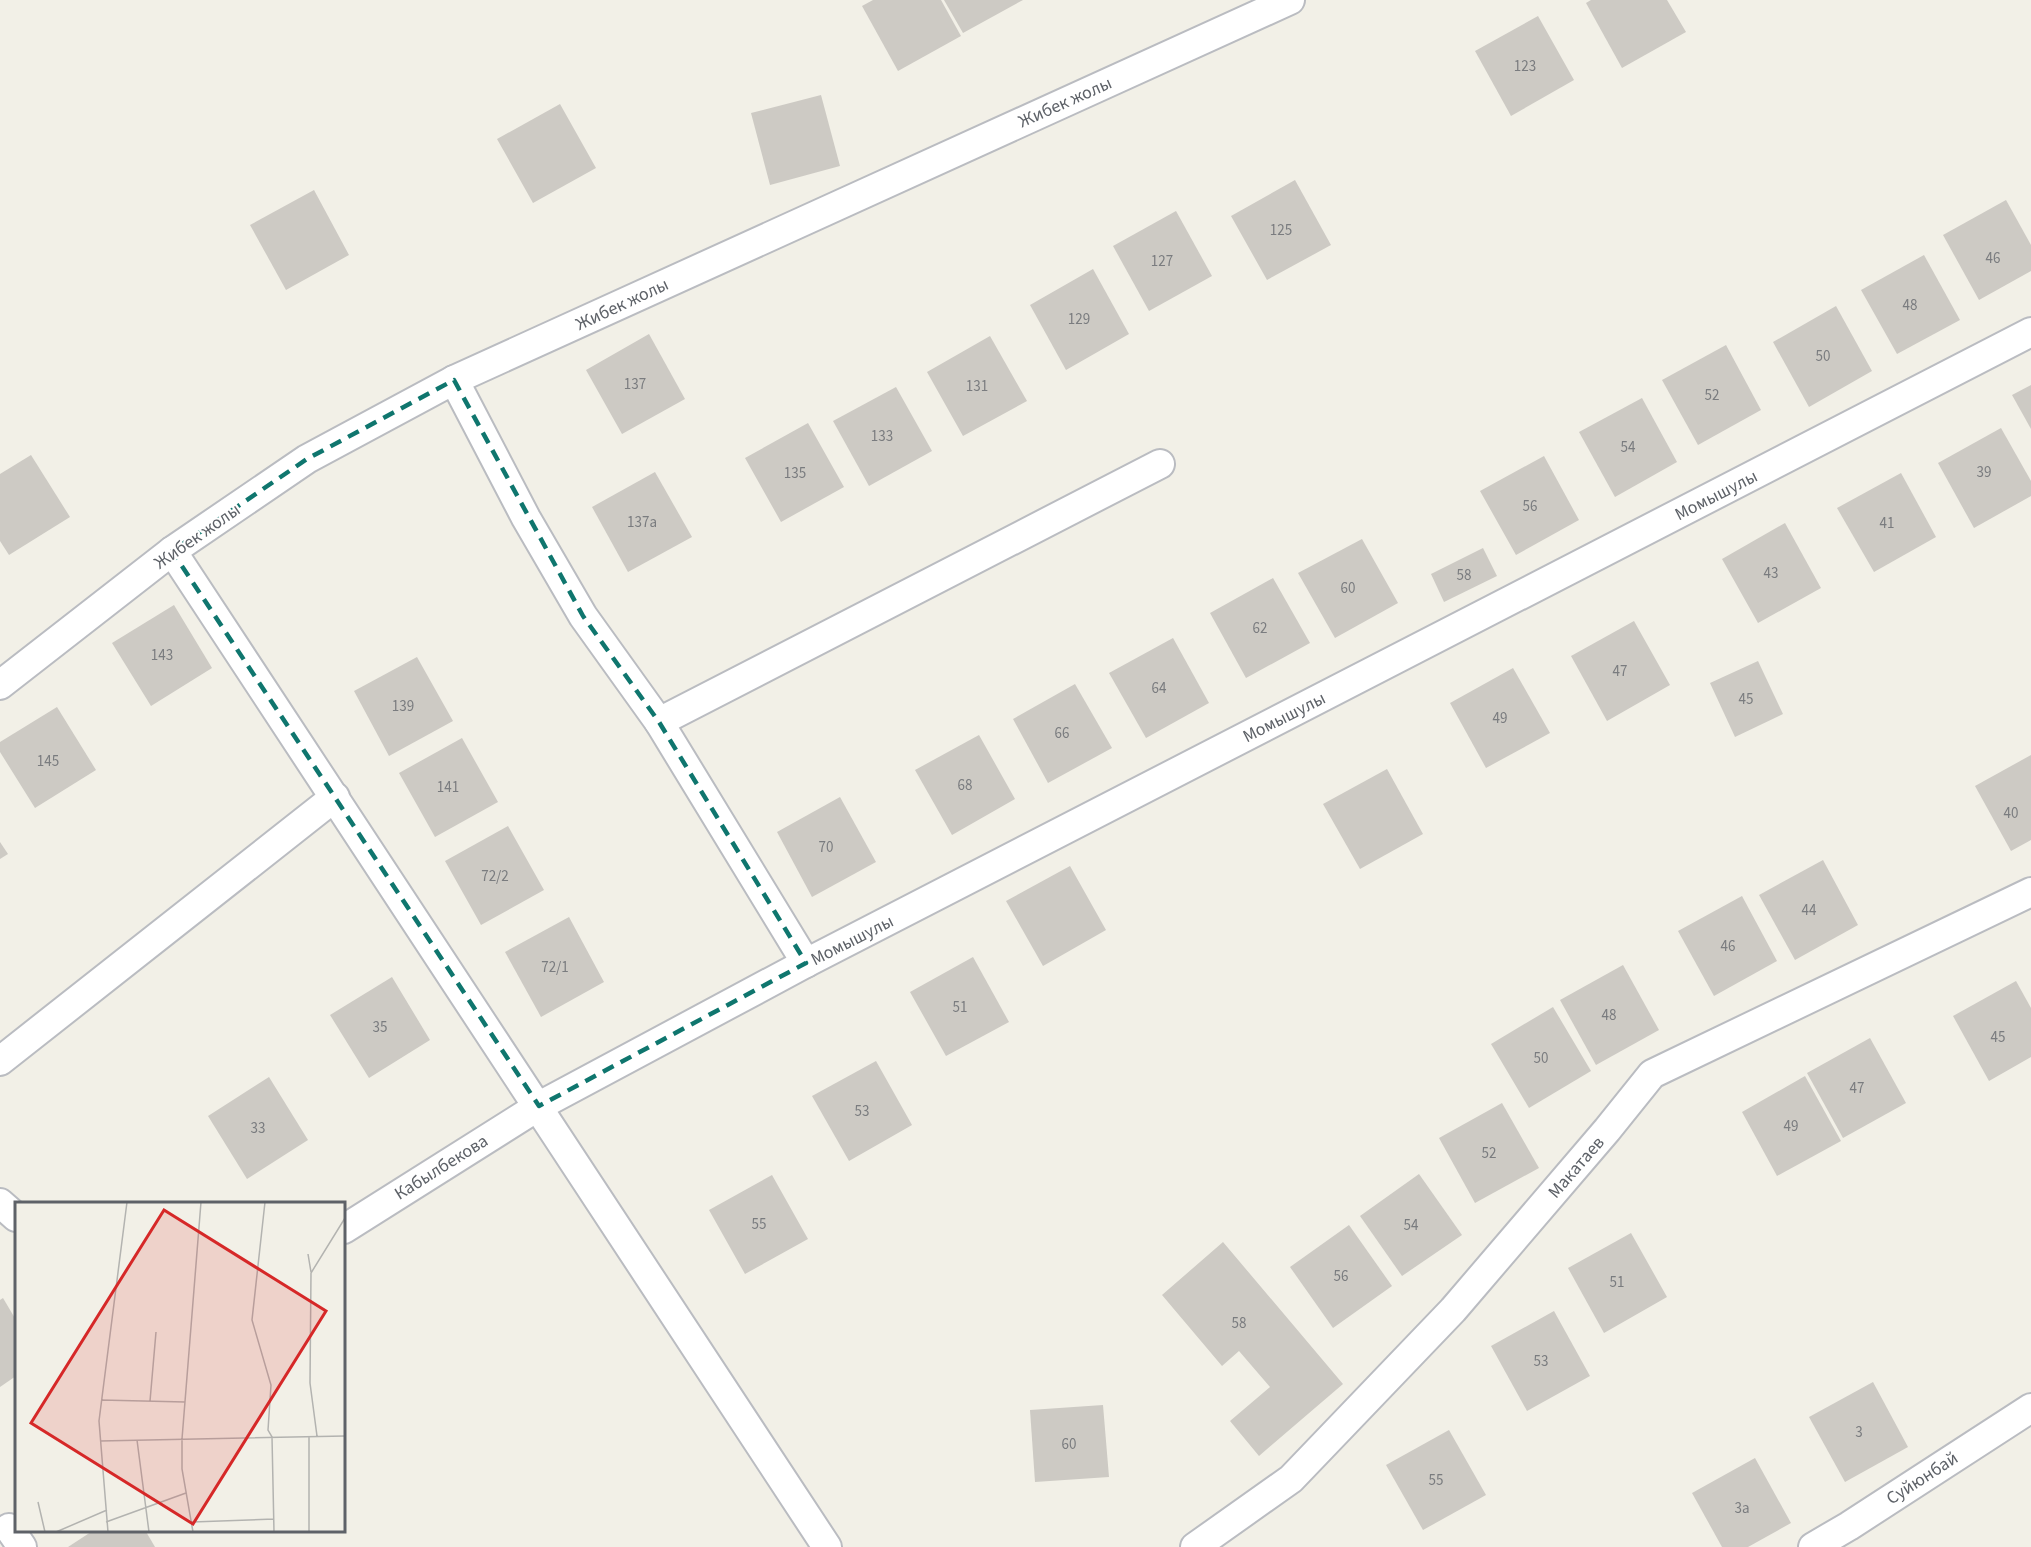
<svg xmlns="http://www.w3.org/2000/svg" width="2031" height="1547" font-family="'Source Sans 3',sans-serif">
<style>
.building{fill:#cdcac4}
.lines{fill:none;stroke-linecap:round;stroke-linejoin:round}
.minor-casing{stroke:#babcc1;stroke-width:32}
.minor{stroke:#fff;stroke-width:28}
.marked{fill:none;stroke:#0f766e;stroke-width:4.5;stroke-dasharray:12 8;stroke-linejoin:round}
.labels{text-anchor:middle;stroke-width:4.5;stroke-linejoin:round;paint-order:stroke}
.number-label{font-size:15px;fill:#7a7c7f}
.street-label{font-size:18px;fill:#5e6268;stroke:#fff}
.inset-road{fill:none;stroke:#b3b3b0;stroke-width:1.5}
.view{fill:#d62828;fill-opacity:0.15;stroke:#d62828;stroke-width:3}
.inset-edge{fill:none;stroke:#5e6268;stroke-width:3}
</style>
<rect width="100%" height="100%" fill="#f2f0e7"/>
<!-- building -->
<g class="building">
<path d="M873,0H941L961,36L898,71L862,6Z"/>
<path d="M944,0H1023L963,33Z"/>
<path d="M1591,0H1667L1686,32L1622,68L1586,3Z"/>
<path d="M1538,16L1574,80L1511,116L1475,51Z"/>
<path d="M821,95L840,166L770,185L751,113Z"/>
<path d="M560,104L596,168L533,203L497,139Z"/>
<path d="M1295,180L1331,245L1267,280L1231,216Z"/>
<path d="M314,190L349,255L286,290L250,225Z"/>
<path d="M2006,200L2031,245V271L1979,300L1943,235Z"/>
<path d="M1176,211L1212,276L1149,311L1113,246Z"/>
<path d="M1924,255L1960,320L1897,354L1861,290Z"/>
<path d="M1093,269L1129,334L1066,370L1030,305Z"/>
<path d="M1836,306L1872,371L1809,407L1773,342Z"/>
<path d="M649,334L685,399L622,434L586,370Z"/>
<path d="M990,336L1027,401L963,436L927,372Z"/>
<path d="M1726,345L1761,410L1698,445L1662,380Z"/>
<path d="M2031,385V429L2012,395Z"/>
<path d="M896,387L932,451L869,486L833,421Z"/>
<path d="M1642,398L1677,462L1615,497L1579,432Z"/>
<path d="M808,423L844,487L781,522L745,458Z"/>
<path d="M2001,428L2031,481V496L1974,528L1938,463Z"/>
<path d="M31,455L70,517L9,555L0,541V474Z"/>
<path d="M1544,456L1579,520L1516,555L1480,491Z"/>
<path d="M655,472L692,537L628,572L592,507Z"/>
<path d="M1901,473L1936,537L1874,572L1837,508Z"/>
<path d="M1785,523L1821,588L1758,623L1722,559Z"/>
<path d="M1362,539L1398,603L1335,638L1298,573Z"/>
<path d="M1483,548L1497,576L1444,602L1431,574Z"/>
<path d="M1273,578L1310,643L1246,678L1210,613Z"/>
<path d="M174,605L212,668L151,706L112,643Z"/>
<path d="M1634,621L1670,685L1607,721L1571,656Z"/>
<path d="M1173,638L1209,703L1146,738L1109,673Z"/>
<path d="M417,657L453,721L389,756L354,691Z"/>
<path d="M1758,661L1783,714L1735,737L1710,683Z"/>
<path d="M1513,668L1550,733L1486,768L1450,703Z"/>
<path d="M1075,684L1112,748L1048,783L1013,719Z"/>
<path d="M57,707L96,770L35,808L0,752V742Z"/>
<path d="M979,735L1015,799L952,835L915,770Z"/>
<path d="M462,738L498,802L435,837L399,773Z"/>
<path d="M2031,755V840L2011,851L1975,786Z"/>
<path d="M1387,769L1423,834L1360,869L1323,804Z"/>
<path d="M840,797L876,862L812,897L777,832Z"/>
<path d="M508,826L544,890L481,925L445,861Z"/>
<path d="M0,842L8,854L0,859Z"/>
<path d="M1823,860L1858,925L1795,960L1759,895Z"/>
<path d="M1070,866L1106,930L1043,966L1006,901Z"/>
<path d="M1742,896L1777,961L1714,996L1678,931Z"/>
<path d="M569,917L604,982L541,1017L505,952Z"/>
<path d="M973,957L1009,1022L946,1056L910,992Z"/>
<path d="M1623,965L1659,1030L1596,1065L1560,1000Z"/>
<path d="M392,977L430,1040L369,1078L330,1015Z"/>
<path d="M2016,981L2031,1008V1057L1989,1081L1953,1016Z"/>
<path d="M1553,1007L1591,1071L1529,1108L1491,1044Z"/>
<path d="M1870,1038L1906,1103L1843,1138L1807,1073Z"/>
<path d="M876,1061L912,1125L849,1161L812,1096Z"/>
<path d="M1805,1076L1841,1141L1777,1176L1742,1112Z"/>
<path d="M269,1077L308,1140L247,1179L208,1116Z"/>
<path d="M1502,1103L1539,1168L1475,1203L1439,1138Z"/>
<path d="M1419,1174L1462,1235L1402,1276L1360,1216Z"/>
<path d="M772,1175L808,1239L745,1274L709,1210Z"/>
<path d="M1349,1225L1392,1286L1333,1328L1290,1267Z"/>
<path d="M1631,1233L1667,1297L1604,1333L1568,1268Z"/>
<path d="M1223,1242L1343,1384L1259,1456L1230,1421L1270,1387L1239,1351L1222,1366L1162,1295Z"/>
<path d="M3,1298L16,1320V1376L0,1387V1300Z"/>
<path d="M1554,1311L1590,1376L1527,1411L1491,1346Z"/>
<path d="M1873,1382L1908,1447L1845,1482L1809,1417Z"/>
<path d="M1103,1405L1109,1477L1035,1482L1030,1410Z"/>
<path d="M1449,1430L1486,1495L1423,1530L1386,1465Z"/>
<path d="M1755,1458L1791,1523L1748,1547H1722L1692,1493Z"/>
<path d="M94,1530H145L155,1547H68Z"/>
</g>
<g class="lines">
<!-- minor casing -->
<g class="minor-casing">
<g id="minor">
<path d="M454,380L526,518L583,616L659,722L806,963"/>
<path d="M172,551L827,1547"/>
<path d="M0,685L172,551L307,459L454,380L1290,0"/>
<path d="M659,722L1160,464"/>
<path d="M0,1061L335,797"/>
<path d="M0,1203L16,1217"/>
<path d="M344,1229L539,1106L806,963L2031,332"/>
<path d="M9,1528L22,1547"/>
<path d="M1195,1547L1291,1479L1453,1310L1607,1130L1652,1074L2031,892"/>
<path d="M1813,1547L1849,1526L2031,1408"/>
</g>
</g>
<!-- minor -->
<use href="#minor" class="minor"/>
</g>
<!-- marked area -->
<path class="marked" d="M454,380L583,616L659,722L806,963L539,1106L172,551L307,459Z"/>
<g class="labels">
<!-- number labels -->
<g class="number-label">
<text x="1525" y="71">123</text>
<text x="1281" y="235">125</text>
<text x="1993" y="263">46</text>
<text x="1162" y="266">127</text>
<text x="1910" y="310">48</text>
<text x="1079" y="324">129</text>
<text x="1823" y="361">50</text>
<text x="635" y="389">137</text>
<text x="977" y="391">131</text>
<text x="1712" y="400">52</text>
<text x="882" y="441">133</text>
<text x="1628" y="452">54</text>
<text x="1984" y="477">39</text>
<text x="795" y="478">135</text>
<text x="1530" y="511">56</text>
<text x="642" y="527">137а</text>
<text x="1887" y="528">41</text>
<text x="1771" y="578">43</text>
<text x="1464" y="580">58</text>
<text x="1348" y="593">60</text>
<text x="1260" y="633">62</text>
<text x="162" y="660">143</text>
<text x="1620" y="676">47</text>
<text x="1159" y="693">64</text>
<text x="1746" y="704">45</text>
<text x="403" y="711">139</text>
<text x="1500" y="723">49</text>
<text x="1062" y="738">66</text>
<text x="48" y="766">145</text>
<text x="965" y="790">68</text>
<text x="448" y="792">141</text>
<text x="2011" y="818">40</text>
<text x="826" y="852">70</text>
<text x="495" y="881">72/2</text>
<text x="1809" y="915">44</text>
<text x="1728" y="951">46</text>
<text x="555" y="972">72/1</text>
<text x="960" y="1012">51</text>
<text x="1609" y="1020">48</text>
<text x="380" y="1032">35</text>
<text x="1998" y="1042">45</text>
<text x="1541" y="1063">50</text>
<text x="1857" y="1093">47</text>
<text x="862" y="1116">53</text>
<text x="1791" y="1131">49</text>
<text x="258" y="1133">33</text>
<text x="1489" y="1158">52</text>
<text x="759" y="1229">55</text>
<text x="1411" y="1230">54</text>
<text x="1341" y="1281">56</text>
<text x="1617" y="1287">51</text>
<text x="1239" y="1328">58</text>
<text x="1541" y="1366">53</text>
<text x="1859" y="1437">3</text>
<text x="1069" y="1449">60</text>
<text x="1436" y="1485">55</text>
<text x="1742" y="1513">3а</text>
</g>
<!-- street labels -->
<g class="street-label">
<text transform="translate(1065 102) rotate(-24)" y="6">Жибек жолы</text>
<text transform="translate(622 304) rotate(-25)" y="6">Жибек жолы</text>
<text transform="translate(1716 495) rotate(-27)" y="6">Момышулы</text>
<text transform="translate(197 536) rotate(-35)" y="6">Жибек жолы</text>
<text transform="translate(1284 717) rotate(-27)" y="6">Момышулы</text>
<text transform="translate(852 940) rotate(-27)" y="6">Момышулы</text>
<text transform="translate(441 1167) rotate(-32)" y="6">Кабылбекова</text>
<text transform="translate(1576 1167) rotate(-49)" y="6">Макатаев</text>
<text transform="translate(1922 1478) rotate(-33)" y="6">Суйюнбай</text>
</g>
</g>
<!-- overview -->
<g transform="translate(15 1202)">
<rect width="330" height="330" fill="#f2f0e7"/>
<path class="inset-road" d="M250,0L237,118L256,183L253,228L257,235L259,330M293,52L296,70M86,198L170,200M135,199L141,130M302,234L295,181L296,71L330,16M294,235V330M122,238L134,330M85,239L330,234M23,300L30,330M91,320L171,291M177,320L259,317M41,330L92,308M93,330L84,219L112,0M178,330L167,267V237L186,0"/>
<path class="view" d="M149,8L311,109L178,322L16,221Z"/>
<rect width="330" height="330" class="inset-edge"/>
</g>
</svg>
